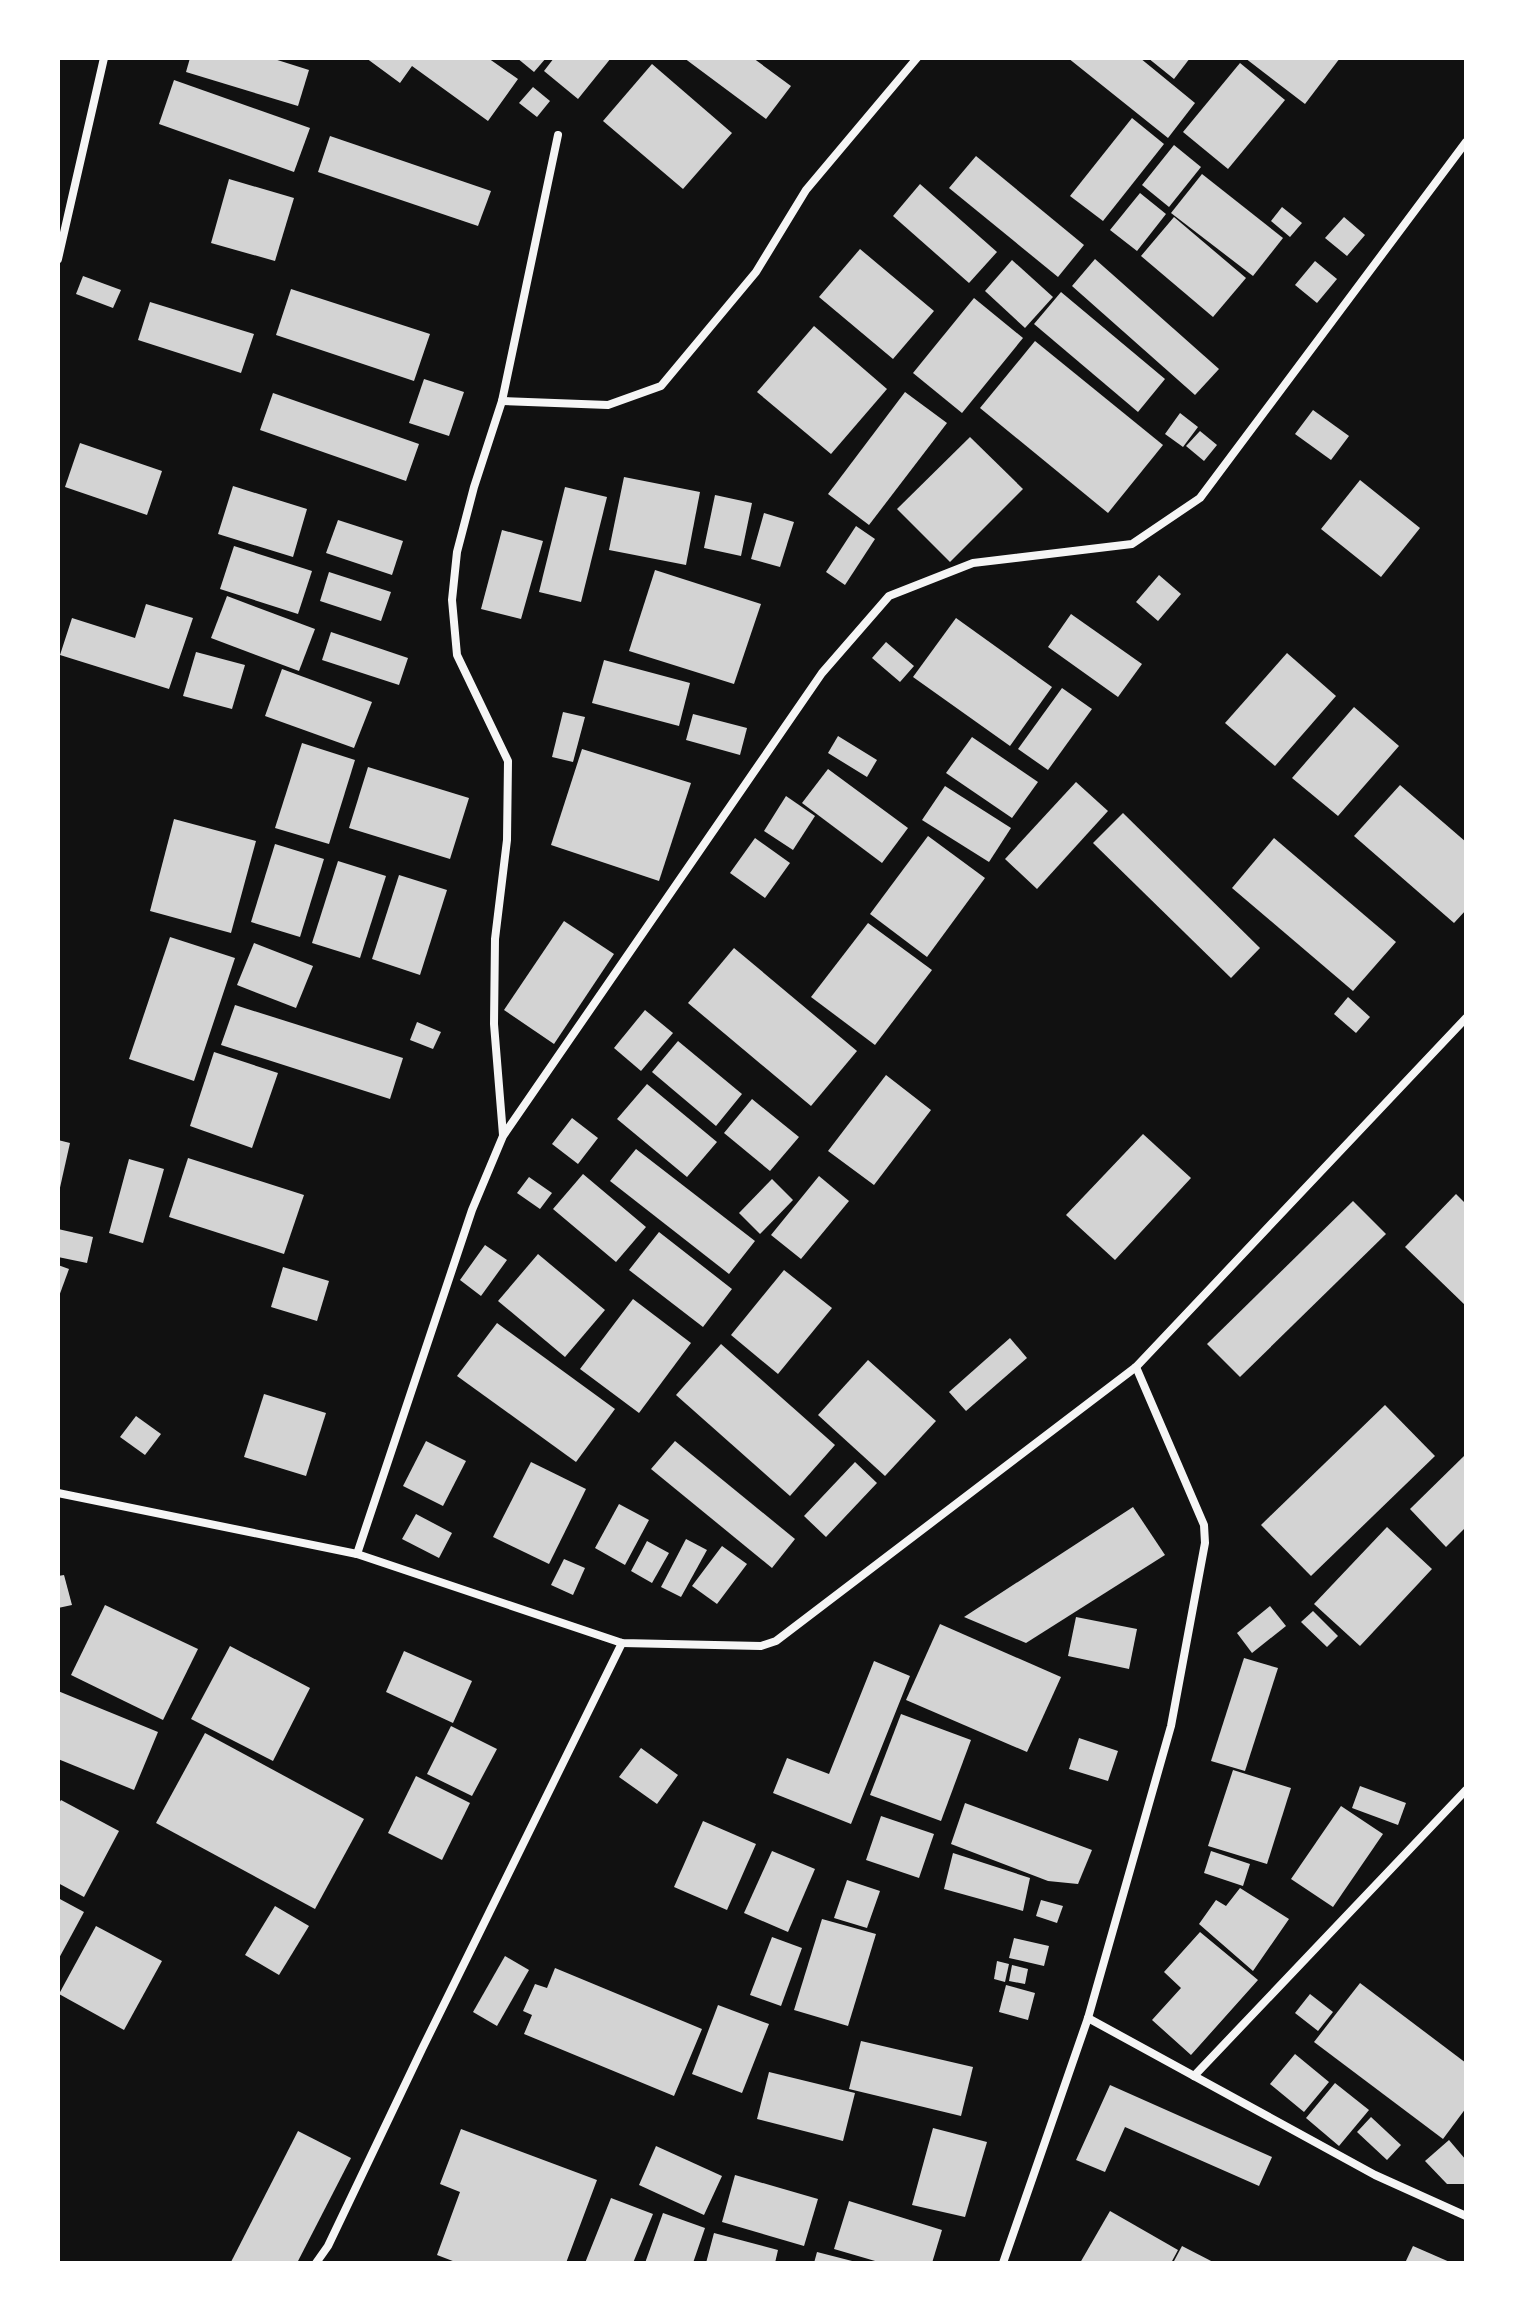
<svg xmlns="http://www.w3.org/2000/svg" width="1524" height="2321" font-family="Montserrat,sans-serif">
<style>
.building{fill:#d3d3d3}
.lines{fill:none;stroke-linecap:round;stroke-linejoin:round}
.minor{stroke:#f5f5f5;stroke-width:8}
</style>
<rect width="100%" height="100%" fill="#111"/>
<!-- building -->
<g class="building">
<path d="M190,58H271L309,70L298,106L186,72Z"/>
<path d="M366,58H488L518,79L488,121L412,66L400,83Z"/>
<path d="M517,58H546L534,72Z"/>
<path d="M554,58H611L578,99L544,71Z"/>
<path d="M684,58H753L791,86L766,119Z"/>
<path d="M1068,58H1140L1195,103L1168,138Z"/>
<path d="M1148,58H1190L1174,79Z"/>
<path d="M1245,58H1340L1305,104Z"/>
<path d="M1240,63L1285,100L1228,169L1183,132Z"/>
<path d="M652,64L732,133L683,189L603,121Z"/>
<path d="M174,80L310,128L294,172L159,124Z"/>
<path d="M533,87L550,101L537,117L519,103Z"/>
<path d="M1132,118L1164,144L1103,221L1070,196Z"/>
<path d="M330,136L491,191L478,226L318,172Z"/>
<path d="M1174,145L1201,167L1169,207L1142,185Z"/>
<path d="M976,156L1084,245L1058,277L949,188Z"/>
<path d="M1202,174L1283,238L1253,276L1171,213Z"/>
<path d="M229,179L294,198L275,261L211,243Z"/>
<path d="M920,184L997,252L969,283L893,216Z"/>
<path d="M1140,193L1166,214L1137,251L1110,230Z"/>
<path d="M1282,207L1302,223L1290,237L1271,221Z"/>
<path d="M1174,217L1246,278L1213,317L1141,256Z"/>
<path d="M1344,217L1365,235L1347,256L1325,238Z"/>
<path d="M860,249L934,311L893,359L819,297Z"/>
<path d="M1095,259L1219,369L1195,395L1072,286Z"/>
<path d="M1012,260L1053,297L1025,328L985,291Z"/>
<path d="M1315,261L1337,279L1317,303L1295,285Z"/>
<path d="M83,276L121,290L113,308L76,294Z"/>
<path d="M291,289L430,334L414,381L276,335Z"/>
<path d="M1061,292L1165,379L1138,412L1034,324Z"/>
<path d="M974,298L1023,338L962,413L913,373Z"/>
<path d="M150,302L254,334L241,373L138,340Z"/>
<path d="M814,326L887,389L831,454L757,392Z"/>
<path d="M1035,341L1163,445L1108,513L980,408Z"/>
<path d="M424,379L464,392L449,436L409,423Z"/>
<path d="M905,392L947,423L869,525L828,494Z"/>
<path d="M273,393L419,444L406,481L260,430Z"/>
<path d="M1313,410L1349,436L1331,460L1295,434Z"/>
<path d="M1180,413L1198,427L1183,447L1165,434Z"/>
<path d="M1200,431L1217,445L1204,461L1186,446Z"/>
<path d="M970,437L1023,489L950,562L897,509Z"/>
<path d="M80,443L162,471L147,515L65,487Z"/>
<path d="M624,477L700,492L686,565L609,550Z"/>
<path d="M1360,480L1420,528L1381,577L1321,529Z"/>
<path d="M233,486L307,509L293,557L218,534Z"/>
<path d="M565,487L607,497L581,602L539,592Z"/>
<path d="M715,495L752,503L741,556L704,548Z"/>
<path d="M764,513L794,522L780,567L751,559Z"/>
<path d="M338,520L403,541L392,575L326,553Z"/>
<path d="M856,526L875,539L845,585L826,572Z"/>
<path d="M502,530L543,541L521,619L481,609Z"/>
<path d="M234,546L312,571L298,614L220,589Z"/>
<path d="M655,570L761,604L734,684L629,651Z"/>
<path d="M329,572L391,592L381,621L320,601Z"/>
<path d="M1159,575L1181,594L1158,621L1136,602Z"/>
<path d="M227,596L315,629L299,671L211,638Z"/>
<path d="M146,604L193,618L169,689L60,655L72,618L135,638Z"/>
<path d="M1071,614L1142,664L1118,697L1048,647Z"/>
<path d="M956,618L1052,687L1010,746L913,677Z"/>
<path d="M331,632L408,658L399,685L322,660Z"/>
<path d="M886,642L914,666L900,682L872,658Z"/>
<path d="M196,652L245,665L232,709L183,696Z"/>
<path d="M1287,653L1336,696L1275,766L1225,723Z"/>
<path d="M604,660L690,683L679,726L592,703Z"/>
<path d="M282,669L372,702L354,748L265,716Z"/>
<path d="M1062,688L1092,709L1048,770L1018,749Z"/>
<path d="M1354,707L1399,746L1338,816L1292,778Z"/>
<path d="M563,712L585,717L573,762L552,757Z"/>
<path d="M693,714L747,728L740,755L686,740Z"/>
<path d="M838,736L877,760L867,777L828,753Z"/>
<path d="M972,737L1038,782L1012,818L946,773Z"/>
<path d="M302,743L355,760L329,844L275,828Z"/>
<path d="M582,749L691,783L659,881L551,845Z"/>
<path d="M368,767L469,798L450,859L349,828Z"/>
<path d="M828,769L908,828L882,863L802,803Z"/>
<path d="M1076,782L1108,811L1037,889L1005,859Z"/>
<path d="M1400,785L1466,842V910L1454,923L1354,836Z"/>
<path d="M945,786L1011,828L989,862L922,820Z"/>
<path d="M786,796L815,816L793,850L764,831Z"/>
<path d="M1123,813L1260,948L1231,978L1093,843Z"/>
<path d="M174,819L256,841L231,933L150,911Z"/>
<path d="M928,836L985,878L927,957L870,914Z"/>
<path d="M755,838L790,863L765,898L730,873Z"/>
<path d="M1274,838L1396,942L1353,991L1232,888Z"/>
<path d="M275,844L324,859L300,937L251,922Z"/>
<path d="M338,861L386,876L360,958L312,943Z"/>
<path d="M399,875L447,890L420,975L372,959Z"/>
<path d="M564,921L614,954L554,1044L504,1010Z"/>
<path d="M868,923L932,970L875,1045L811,997Z"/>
<path d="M170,937L235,958L194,1081L129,1059Z"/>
<path d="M254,943L313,966L296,1008L237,985Z"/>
<path d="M734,948L857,1051L811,1106L688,1003Z"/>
<path d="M1348,997L1370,1017L1356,1033L1334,1014Z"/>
<path d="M235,1005L403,1058L390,1099L221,1045Z"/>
<path d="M645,1010L673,1033L641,1071L614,1048Z"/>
<path d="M417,1022L441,1032L433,1049L410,1040Z"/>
<path d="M678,1041L742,1094L716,1126L652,1072Z"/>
<path d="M214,1052L278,1073L252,1148L190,1126Z"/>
<path d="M886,1075L931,1110L874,1185L828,1151Z"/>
<path d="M647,1084L717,1142L687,1177L617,1119Z"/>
<path d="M752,1099L799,1137L770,1171L724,1133Z"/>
<path d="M572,1118L598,1138L578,1164L552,1144Z"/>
<path d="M1143,1134L1191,1178L1115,1260L1066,1215Z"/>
<path d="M58,1140L70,1143L59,1192H58Z"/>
<path d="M636,1149L755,1241L729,1274L610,1181Z"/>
<path d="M188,1158L304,1195L284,1254L169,1217Z"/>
<path d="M129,1159L164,1169L143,1243L109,1233Z"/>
<path d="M583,1174L646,1227L616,1262L553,1209Z"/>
<path d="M819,1176L849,1201L801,1259L771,1235Z"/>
<path d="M529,1177L552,1193L540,1209L517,1193Z"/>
<path d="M772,1179L793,1200L760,1234L739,1213Z"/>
<path d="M1456,1194L1466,1204V1306L1405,1247Z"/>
<path d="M1353,1201L1386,1234L1240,1377L1207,1344Z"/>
<path d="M58,1229L93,1237L87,1263L58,1257Z"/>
<path d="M659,1232L732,1289L703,1327L629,1270Z"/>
<path d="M485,1245L507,1260L481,1296L460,1280Z"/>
<path d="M538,1254L605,1310L565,1357L498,1301Z"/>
<path d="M58,1265L69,1269L58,1299Z"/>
<path d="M283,1267L329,1281L317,1321L271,1307Z"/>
<path d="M784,1270L832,1308L778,1374L731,1335Z"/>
<path d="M633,1299L691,1343L639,1413L580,1369Z"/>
<path d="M497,1323L615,1409L576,1462L457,1376Z"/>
<path d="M1010,1338L1027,1358L966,1411L949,1392Z"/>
<path d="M721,1344L835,1445L790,1496L676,1395Z"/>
<path d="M868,1360L936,1421L885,1476L818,1415Z"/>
<path d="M264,1394L326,1413L306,1476L244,1457Z"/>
<path d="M1385,1405L1435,1456L1311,1576L1261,1525Z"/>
<path d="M136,1416L161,1434L145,1455L120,1437Z"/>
<path d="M426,1441L466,1461L443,1506L403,1486Z"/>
<path d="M675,1441L795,1539L772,1568L651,1469Z"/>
<path d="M1464,1456L1466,1458V1527L1446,1547L1410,1509Z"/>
<path d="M531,1462L586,1489L549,1564L493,1537Z"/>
<path d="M855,1462L877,1483L826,1537L804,1516Z"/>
<path d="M619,1504L649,1520L625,1565L595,1548Z"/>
<path d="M1133,1507L1165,1555L1026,1643L964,1617Z"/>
<path d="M416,1514L452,1533L439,1558L402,1539Z"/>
<path d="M1387,1527L1432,1569L1360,1646L1314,1604Z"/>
<path d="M686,1539L707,1550L681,1597L661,1587Z"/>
<path d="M647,1541L669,1553L652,1583L631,1571Z"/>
<path d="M722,1546L747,1564L717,1604L692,1586Z"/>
<path d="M564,1559L585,1568L573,1595L551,1585Z"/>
<path d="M64,1575L72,1605L58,1608V1576Z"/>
<path d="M105,1605L198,1649L163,1720L71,1675Z"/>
<path d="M1270,1606L1286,1626L1252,1653L1237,1633Z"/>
<path d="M1313,1611L1338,1636L1327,1647L1301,1622Z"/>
<path d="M1076,1617L1137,1629L1129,1669L1068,1656Z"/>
<path d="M940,1624L1061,1677L1027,1752L906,1700Z"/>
<path d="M230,1646L310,1688L273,1761L191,1719Z"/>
<path d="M404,1651L472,1681L453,1723L386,1692Z"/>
<path d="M1244,1658L1278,1668L1245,1771L1211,1761Z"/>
<path d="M874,1661L910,1676L851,1824L773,1793L787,1758L829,1774Z"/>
<path d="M58,1691L158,1732L134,1790L58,1759Z"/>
<path d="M901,1714L971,1740L941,1821L870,1795Z"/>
<path d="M451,1726L497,1749L472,1796L427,1774Z"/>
<path d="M205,1733L364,1819L315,1909L156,1823Z"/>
<path d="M1079,1738L1118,1751L1108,1781L1069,1769Z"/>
<path d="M641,1748L678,1775L657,1804L619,1777Z"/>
<path d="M1233,1770L1291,1788L1267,1864L1208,1846Z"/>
<path d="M416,1776L470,1803L442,1860L388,1833Z"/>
<path d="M1360,1786L1406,1803L1398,1825L1352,1808Z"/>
<path d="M61,1800L119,1831L84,1897L58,1883V1805Z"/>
<path d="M965,1803L1092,1850L1078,1884L1048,1881L951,1844Z"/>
<path d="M1341,1806L1383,1834L1333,1907L1291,1879Z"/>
<path d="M881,1816L934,1834L919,1878L866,1860Z"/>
<path d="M703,1821L756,1844L727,1910L674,1887Z"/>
<path d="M772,1851L815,1869L788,1932L744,1913Z"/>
<path d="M1211,1851L1250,1864L1243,1886L1204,1873Z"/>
<path d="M953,1853L1030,1878L1023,1911L944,1889Z"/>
<path d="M847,1880L880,1891L867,1928L834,1918Z"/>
<path d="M1240,1888L1289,1919L1253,1971L1199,1924L1216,1900L1226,1906Z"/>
<path d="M58,1898L84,1912L58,1960Z"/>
<path d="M1041,1900L1063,1906L1057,1923L1036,1916Z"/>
<path d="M275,1906L309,1926L279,1975L245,1955Z"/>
<path d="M822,1919L876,1934L848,2026L794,2010Z"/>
<path d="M96,1926L162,1961L124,2030L59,1994Z"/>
<path d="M1200,1932L1258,1980L1191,2055L1152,2020L1181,1988L1164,1972Z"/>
<path d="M772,1937L802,1948L781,2006L750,1995Z"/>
<path d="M1014,1938L1049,1946L1044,1966L1009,1958Z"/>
<path d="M505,1956L529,1970L497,2026L473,2012Z"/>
<path d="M997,1961L1009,1964L1005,1982L994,1979Z"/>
<path d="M1012,1965L1028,1969L1025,1984L1009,1981Z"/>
<path d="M555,1968L702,2029L674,2096L524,2034L532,2015L523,2011L535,1984L547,1988Z"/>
<path d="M1360,1983L1466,2063V2108L1443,2139L1314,2042Z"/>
<path d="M1006,1985L1035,1993L1028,2020L999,2012Z"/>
<path d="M1310,1994L1333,2012L1318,2031L1295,2013Z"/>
<path d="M718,2005L769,2024L742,2093L692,2074Z"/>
<path d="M861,2041L973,2067L961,2116L849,2089Z"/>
<path d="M1295,2054L1329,2082L1304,2112L1270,2084Z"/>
<path d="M769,2072L855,2093L843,2141L757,2119Z"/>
<path d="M1335,2083L1369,2110L1339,2146L1306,2118Z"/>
<path d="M1110,2085L1272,2157L1259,2186L1125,2127L1105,2172L1076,2160Z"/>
<path d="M1371,2117L1401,2145L1387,2160L1357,2132Z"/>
<path d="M933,2128L987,2142L965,2217L912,2205Z"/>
<path d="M461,2129L597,2180L566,2263H458L437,2255L460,2192L440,2184Z"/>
<path d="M298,2131L351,2158L297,2263H233L231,2262Z"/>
<path d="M1449,2140L1466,2160V2184H1447L1425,2161Z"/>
<path d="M656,2146L722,2176L704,2215L639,2185Z"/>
<path d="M735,2175L818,2199L804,2246L722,2222Z"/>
<path d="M611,2198L653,2214L633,2263H585Z"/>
<path d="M849,2201L942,2230L932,2263H882L834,2249Z"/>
<path d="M1110,2211L1178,2250L1171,2263H1080Z"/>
<path d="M663,2213L705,2228L693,2263H645Z"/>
<path d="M714,2233L778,2250L775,2263H706Z"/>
<path d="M1182,2246L1215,2263H1173Z"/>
<path d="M1413,2246L1452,2263H1405Z"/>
<path d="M817,2252L856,2262L855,2263H814Z"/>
</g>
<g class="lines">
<!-- minor -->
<g class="minor">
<path d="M58,259L104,58"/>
<path d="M502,401L608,405L661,386L756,272L806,190L917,58"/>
<path d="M503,1135L494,1024L495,939L507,840L508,761L457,655L452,600L457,552L474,487L502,401L558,135"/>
<path d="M58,1493L357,1554L622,1643L761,1646L776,1641L1136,1367L1466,1018"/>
<path d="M357,1554L472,1210L503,1136L822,673L889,596L973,563L1132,544L1200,498L1466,142"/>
<path d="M1088,2018L1375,2175L1466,2216"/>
<path d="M1194,2076L1466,1790"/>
<path d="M316,2263L328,2246L422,2049L622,1643"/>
<path d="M1003,2263L1088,2018L1171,1726L1205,1543L1204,1525L1136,1367"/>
</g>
</g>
<!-- border -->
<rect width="1524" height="2321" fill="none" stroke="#ffffff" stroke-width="120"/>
</svg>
